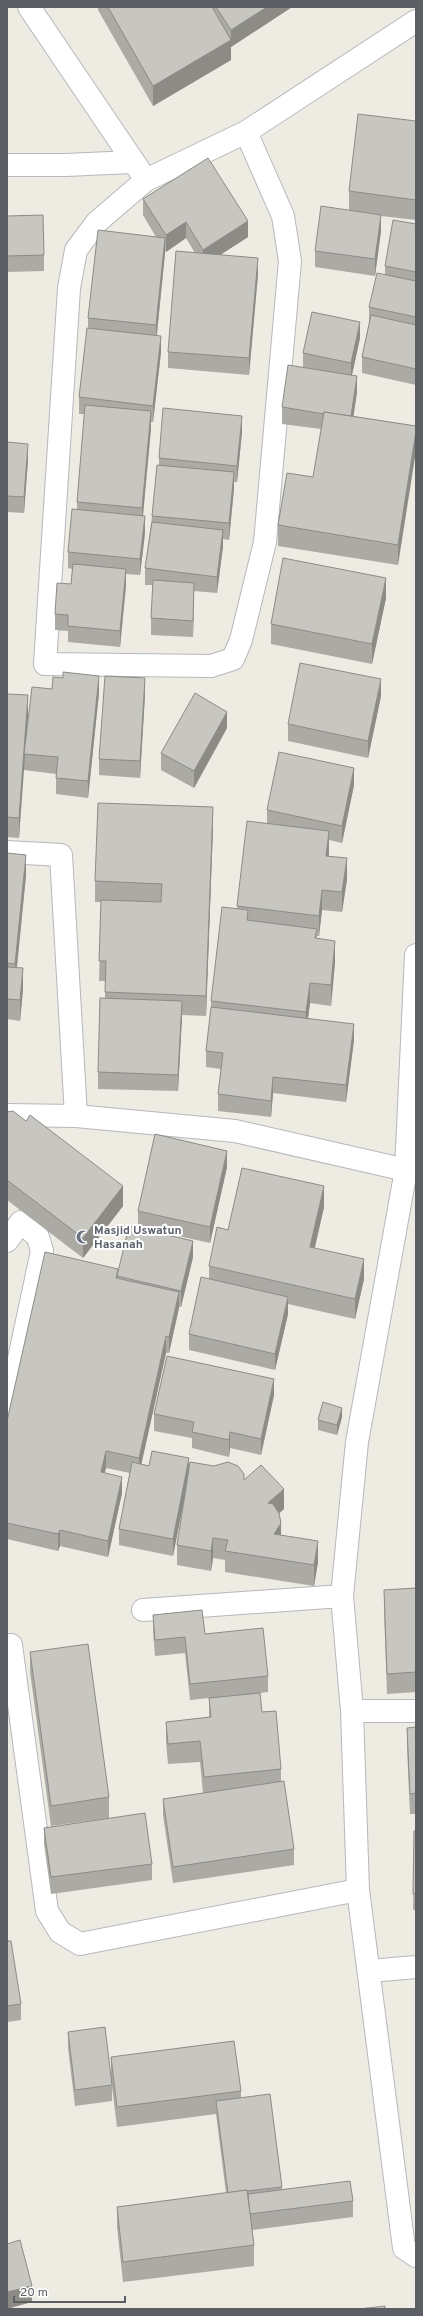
<svg xmlns="http://www.w3.org/2000/svg" width="423" height="2316" font-family="Overpass,sans-serif">
<style>
.lines{fill:none;stroke-linecap:round;stroke-linejoin:round}
.minor-casing{stroke:#b5b8bd;stroke-width:24}
.minor{stroke:#fff;stroke-width:22}
.wall{fill:#acaaa5}
.shaded-wall{fill:#8c8b86}
.building{fill:#c8c6c0;stroke:#8c8b86}
.labels{text-anchor:middle;stroke-width:4;stroke-linejoin:round;paint-order:stroke}
.worship-label{font-size:12px;font-weight:bold;fill:#5b616d;stroke:#fff;text-anchor:start}
</style>
<rect width="100%" height="100%" fill="#edebe2"/>
<g class="lines">
<!-- minor casing -->
<g class="minor-casing">
<g id="minor">
<path d="M29,7L146,180"/>
<path d="M246,132L283,216L290,261L265,542L241,640L233,659L211,666L45,664L69,288L76,250L97,222L146,180L246,132L416,21"/>
<path d="M7,165H65L133,162"/>
<path d="M7,852L61,855L76,1116"/>
<path d="M416,955L406,1170L357,1442L342,1596L352,1711L358,1890L404,2248L416,2256"/>
<path d="M7,1115L76,1116L235,1131L406,1170H416"/>
<path d="M7,1241L21,1222L38,1237L42,1251L7,1415"/>
<path d="M143,1610L342,1596"/>
<path d="M11,1645L47,1911L60,1932L80,1944L358,1890"/>
<path d="M352,1711H416"/>
<path d="M370,1971L416,1967"/>
</g>
</g>
<!-- minor -->
<use href="#minor" class="minor"/>
</g>
<!-- wall -->
<g class="wall">
<path d="M98,7H292L231,47V60L153,106L98,10Z"/>
<path d="M416,121V220L381,216V231L375,276L315,267V251L349,210V191Z"/>
<path d="M143,199L248,237L220,255L258,274L249,375L168,368V352L195,253L186,238L166,252L165,251L157,335L161,352L153,422H151V428L143,516L145,533L140,575L126,574V585L120,647L68,642V631L55,630V614L71,584L72,569L68,568V552L77,509V502L85,414H79V397L88,328V318L156,237L143,215Z"/>
<path d="M7,216L44,255V271L7,272Z"/>
<path d="M416,224V385L362,373V357L369,323V307L385,274V266Z"/>
<path d="M360,338L352,375L357,392L353,416L416,426L398,565L278,546V525L313,477L321,429L282,424V407L303,368V353Z"/>
<path d="M242,432L237,482H234V488L229,540L223,539V546L217,593L194,591L193,637L151,635V618L153,585H145V568L159,465V458Z"/>
<path d="M7,442L28,460L24,513L7,512Z"/>
<path d="M386,598L372,664L271,644V624Z"/>
<path d="M52,689L99,693L88,798L56,794V774L24,770V759L19,838L7,837V694L28,716L26,744Z"/>
<path d="M145,695L140,778L99,775V759Z"/>
<path d="M381,696L368,758L288,741V724Z"/>
<path d="M227,728L194,788L161,770V753Z"/>
<path d="M354,785L342,843L329,840V856L347,879L342,912L322,910L319,936H317V939L335,962L331,1006L310,1003L308,1018L354,1040L346,1102L273,1093L271,1117L218,1111V1094L221,1069L206,1067V1051L211,1013V1001L237,908V906L267,823V810Z"/>
<path d="M213,827L206,1016L182,1015L178,1091L98,1089V1072L105,998V981H99L101,902H95V881Z"/>
<path d="M7,853L26,875L17,968L23,989L20,1021L7,1019Z"/>
<path d="M7,1112L123,1206L83,1258L7,1200Z"/>
<path d="M227,1167L210,1243L138,1227V1211Z"/>
<path d="M324,1207L315,1248L364,1279L355,1319L288,1304V1314L275,1370L189,1350V1334L209,1279V1266L228,1230Z"/>
<path d="M193,1257L181,1307H179L169,1353H166L141,1464L149,1466L189,1469L244,1480L284,1509L279,1513L281,1535L318,1562L314,1586L225,1572V1560L213,1558L211,1571L177,1565V1545L184,1499L173,1556L119,1545V1529L130,1473L106,1468L104,1473L122,1493L108,1557L60,1546L58,1551L7,1539V1421L118,1273Z"/>
<path d="M274,1395L261,1455L230,1448L229,1457L192,1448V1438L154,1431V1414Z"/>
<path d="M342,1417L337,1435L318,1430V1420Z"/>
<path d="M416,1588V1692L387,1694L384,1610V1590Z"/>
<path d="M153,1615L205,1634L268,1676V1692L260,1693L262,1712L281,1769V1782L294,1849V1865L173,1883L163,1815V1799L203,1793L200,1762L168,1764L166,1742V1722L209,1717V1698L190,1700L185,1653L155,1656L153,1632Z"/>
<path d="M30,1652L109,1797V1818L51,1826L30,1672Z"/>
<path d="M416,1727V1814H410L407,1748V1728Z"/>
<path d="M44,1828L152,1864V1880L51,1894L44,1844Z"/>
<path d="M414,1831H416V1910H413Z"/>
<path d="M7,1941L21,2004V2020L7,2022Z"/>
<path d="M68,2032L111,2076V2057L241,2091V2097L282,2187V2190L353,2201V2217L252,2230L254,2245V2266L123,2282L117,2227V2207L226,2193L216,2114L117,2127L112,2087V2101L75,2106L68,2048Z"/>
</g>
<!-- shaded-wall -->
<g class="shaded-wall">
<path d="M267,7H292L231,47V60L153,106V86L231,40V30Z"/>
<path d="M381,215V231L375,276V259Z"/>
<path d="M248,221V237L203,266V250Z"/>
<path d="M186,222V238L166,252V235Z"/>
<path d="M165,238V254L156,341V325Z"/>
<path d="M258,258V274L249,375V358Z"/>
<path d="M360,322V338L351,379V363Z"/>
<path d="M161,336V352L153,422V406Z"/>
<path d="M357,376V392L351,434V418Z"/>
<path d="M151,411V428L142,524V508Z"/>
<path d="M242,416V432L237,482V466Z"/>
<path d="M416,431V451L398,565V545Z"/>
<path d="M28,444V460L24,513V497Z"/>
<path d="M234,472V488L229,540V523Z"/>
<path d="M145,516V533L140,575V559Z"/>
<path d="M223,530V546L217,593V577Z"/>
<path d="M126,569V585L120,647V631Z"/>
<path d="M386,578V598L372,664V644Z"/>
<path d="M194,583V599L193,637V621Z"/>
<path d="M99,676V693L88,798V781Z"/>
<path d="M145,678V695L140,778V761Z"/>
<path d="M381,679V696L368,758V741Z"/>
<path d="M28,695V716L19,838V818Z"/>
<path d="M227,712V728L194,788V771Z"/>
<path d="M354,768V785L342,843V826Z"/>
<path d="M213,807V827L206,1016V996Z"/>
<path d="M329,831V851L326,876V856Z"/>
<path d="M26,855V875L15,984V964Z"/>
<path d="M347,858V879L342,912V892Z"/>
<path d="M322,890V910L319,936V916Z"/>
<path d="M335,941V962L331,1006V985Z"/>
<path d="M23,968V989L20,1021V1000Z"/>
<path d="M310,983V1003L306,1033V1012Z"/>
<path d="M182,1001V1018L178,1091V1075Z"/>
<path d="M354,1024V1040L346,1102V1085Z"/>
<path d="M273,1077V1093L271,1117V1101Z"/>
<path d="M227,1151V1167L210,1243V1227Z"/>
<path d="M123,1186V1206L83,1258V1238Z"/>
<path d="M324,1186V1207L310,1267V1247Z"/>
<path d="M193,1241V1257L181,1307V1291Z"/>
<path d="M364,1259V1279L355,1319V1299Z"/>
<path d="M179,1292V1308L169,1353V1337Z"/>
<path d="M288,1297V1314L275,1370V1354Z"/>
<path d="M166,1336V1353L139,1475V1458Z"/>
<path d="M274,1379V1395L261,1455V1439Z"/>
<path d="M342,1408V1417L337,1435V1425Z"/>
<path d="M230,1432V1448L229,1457V1440Z"/>
<path d="M106,1451V1468L101,1489V1472Z"/>
<path d="M189,1458V1475L173,1556V1539Z"/>
<path d="M122,1477V1493L108,1557V1541Z"/>
<path d="M284,1489V1509L268,1523V1503Z"/>
<path d="M281,1523V1543L274,1534Z"/>
<path d="M60,1530V1546L58,1551V1534Z"/>
<path d="M213,1538V1558L211,1571V1551Z"/>
<path d="M318,1541V1562L314,1586V1565Z"/>
<path d="M32,2286V2302L7,2309V2292Z"/>
</g>
<!-- building -->
<g class="building">
<path d="M108,7H212L231,40L153,86Z"/>
<path d="M216,7H267L231,30Z"/>
<path d="M358,114L416,121V200L349,191Z"/>
<path d="M208,158L248,221L203,250L186,222L166,235L143,199Z"/>
<path d="M321,206L381,215L375,259L315,251Z"/>
<path d="M43,215L44,255L7,256V216Z"/>
<path d="M393,220L416,224V272L385,266Z"/>
<path d="M98,230L165,238L156,325L88,318Z"/>
<path d="M176,251L258,258L249,358L168,352Z"/>
<path d="M377,273L416,281V317L369,307Z"/>
<path d="M312,312L360,322L351,363L303,353Z"/>
<path d="M371,315L416,325V369L362,357Z"/>
<path d="M87,328L161,336L153,406L79,397Z"/>
<path d="M288,365L357,376L351,416L324,412V414L282,407Z"/>
<path d="M85,405L151,411L142,508L77,502Z"/>
<path d="M163,408L242,416L237,466L159,458Z"/>
<path d="M324,412L416,426V431L398,545L278,525L287,473L313,477Z"/>
<path d="M7,442L28,444L24,497L7,496Z"/>
<path d="M157,465L234,472L229,523L152,516Z"/>
<path d="M72,509L145,516L140,559L68,552Z"/>
<path d="M152,522L223,530L217,577L145,568Z"/>
<path d="M283,558L386,578L372,644L271,624Z"/>
<path d="M73,564L126,569L120,631L68,626V615L55,614L57,583L71,584Z"/>
<path d="M153,580L194,583L193,621L151,618Z"/>
<path d="M300,663L381,679L368,741L288,724Z"/>
<path d="M63,672L99,676L88,781L56,778L58,757L24,754L32,687L52,689L53,677L63,678Z"/>
<path d="M105,676L145,678L140,761L99,759Z"/>
<path d="M195,693L227,712L194,771L161,753Z"/>
<path d="M7,694L28,695L19,818L7,817Z"/>
<path d="M279,752L354,768L342,826L267,810Z"/>
<path d="M98,803L213,807L206,996L105,992L106,961H99L101,900L161,902L162,884L95,881Z"/>
<path d="M247,821L329,831L326,856L347,858L342,892L322,890L319,916L237,906Z"/>
<path d="M7,853L26,855L15,964L7,963Z"/>
<path d="M222,907L248,910L247,920L317,929L315,938L335,941L331,985L310,983L306,1012L211,1001Z"/>
<path d="M7,967L23,968L20,1000L7,999Z"/>
<path d="M100,998L182,1001L178,1075L98,1072Z"/>
<path d="M211,1007L354,1024L346,1085L273,1077L271,1101L218,1094L223,1053L206,1051Z"/>
<path d="M13,1111L26,1121L30,1115L123,1186L83,1238L7,1180V1112Z"/>
<path d="M155,1134L227,1151L210,1227L138,1211Z"/>
<path d="M242,1168L324,1186L310,1247L364,1259L355,1299L209,1266L217,1227L228,1230Z"/>
<path d="M129,1226L193,1241L181,1291L117,1276Z"/>
<path d="M45,1252L118,1269L116,1278L179,1292L169,1337L166,1336L139,1458L106,1451L101,1472L122,1477L108,1541L60,1530L58,1534L7,1523V1421Z"/>
<path d="M201,1277L288,1297L275,1354L189,1334Z"/>
<path d="M167,1356L274,1379L261,1439L230,1432L229,1440L192,1432L194,1422L154,1414Z"/>
<path d="M323,1402L342,1408L337,1425L318,1420Z"/>
<path d="M152,1451L189,1458L173,1539L119,1529L132,1462L149,1466Z"/>
<path d="M190,1462L214,1466L228,1462L238,1466L244,1474V1480L261,1465L284,1489L268,1503L273,1504L279,1513L281,1523L274,1534L318,1541L314,1565L225,1551L228,1540L213,1538L211,1551L177,1545Z"/>
<path d="M416,1588V1672L387,1674L384,1590Z"/>
<path d="M202,1610L205,1634L263,1628L268,1676L190,1684L185,1637L155,1640L153,1615Z"/>
<path d="M88,1644L109,1797L51,1806L30,1652Z"/>
<path d="M260,1693L262,1712L276,1711L281,1769L204,1777L200,1741L168,1744L166,1722L211,1717L209,1698Z"/>
<path d="M416,1727V1793L410,1794L407,1728Z"/>
<path d="M284,1781L294,1849L173,1867L163,1799Z"/>
<path d="M145,1813L152,1864L51,1877L44,1828Z"/>
<path d="M414,1831H416V1894H413Z"/>
<path d="M7,1941H11L21,2004L7,2006Z"/>
<path d="M105,2027L112,2085L75,2090L68,2032Z"/>
<path d="M234,2041L241,2091L117,2107L111,2057Z"/>
<path d="M270,2094L282,2187L247,2191V2190L228,2193L216,2101Z"/>
<path d="M350,2181L353,2201L250,2214L248,2194Z"/>
<path d="M247,2190L254,2245L123,2262L117,2207Z"/>
<path d="M20,2240L32,2286L7,2292V2244Z"/>
<path d="M385,2306V2309H359Z"/>
</g>
<!-- icons -->
<defs>
<g id="mosque-bare" transform="scale(1.08)"><path d="M3.5-4.9A6 6 0 1 0 3.5 4.9A5 5 0 1 1 3.5-4.9Z" fill="#6b7280" stroke="#fff" stroke-width="2.5" paint-order="stroke"/></g>
</defs>
<g fill-rule="evenodd">
<use href="#mosque-bare" x="83" y="1237"/>
</g>
<g class="labels">
<!-- worship labels -->
<g class="worship-label">
<text x="94" y="1234">Masjid Uswatun<tspan x="94" dy="14">Hasanah</tspan></text>
</g>
</g>
<!-- border -->
<rect width="423" height="2316" fill="none" stroke="#5b5e63" stroke-width="16"/>
<!-- scale -->
<path d="M14 2296v6h111v-6" fill="none" stroke="#5b5e63" stroke-width="2"/>
<text x="20" y="2296" font-size="12" fill="#5b5e63" stroke="#ffffff" stroke-width="3" paint-order="stroke">20 m</text>
</svg>
